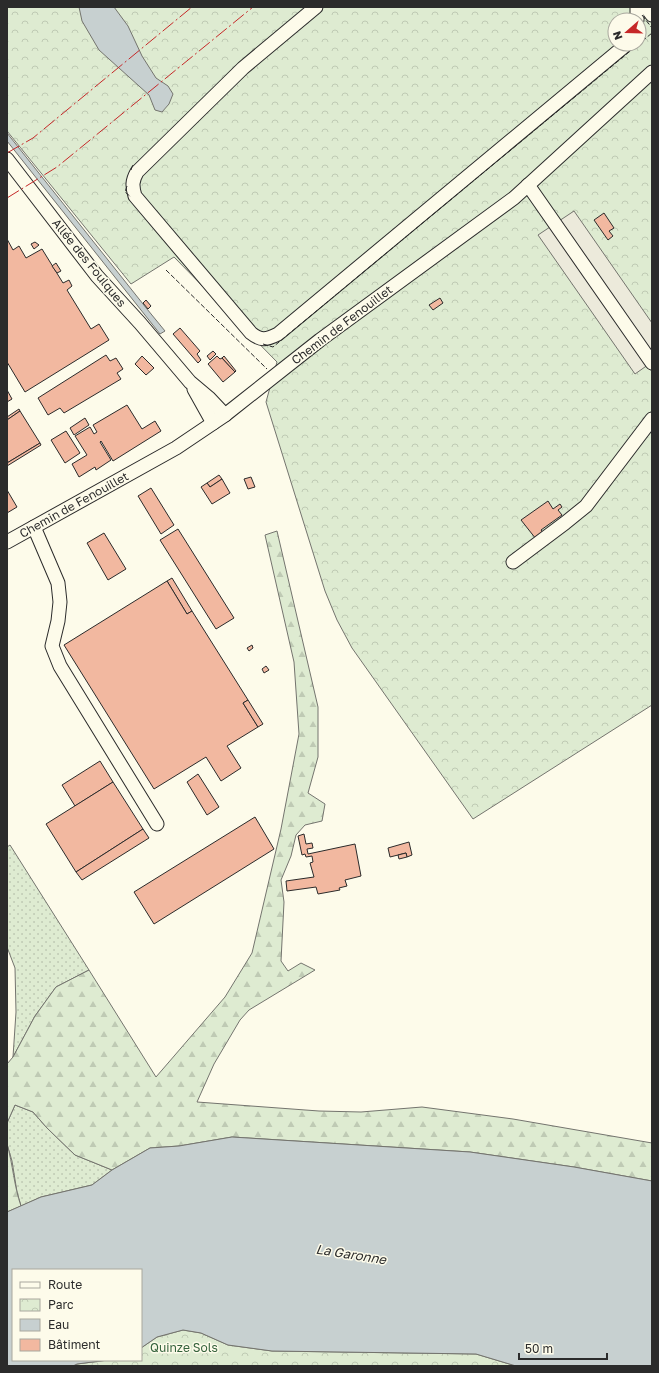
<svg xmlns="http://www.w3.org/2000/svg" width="659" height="1373" font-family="'Golos Text',sans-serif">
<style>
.grass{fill:url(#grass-dots);stroke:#74746e}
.forest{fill:url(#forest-firs);stroke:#74746e}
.park{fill:url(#park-crowns);stroke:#74746e;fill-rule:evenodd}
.parking{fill:#eceadb;stroke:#74746e}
.water{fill:#c7d0d0;stroke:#74746e}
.building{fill:#f2b8a0;stroke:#2b2b2b}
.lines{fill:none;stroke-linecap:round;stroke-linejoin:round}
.minor-casing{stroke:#2b2b2b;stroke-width:15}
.minor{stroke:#fdfbea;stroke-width:13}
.fence{stroke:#2b2b2b;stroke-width:1;stroke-dasharray:5 2;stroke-linecap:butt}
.power{stroke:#c62828;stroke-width:1;stroke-dasharray:14 3 2 3;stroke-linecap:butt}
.labels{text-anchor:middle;stroke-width:3;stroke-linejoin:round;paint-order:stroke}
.street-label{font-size:12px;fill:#2b2b2b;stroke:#fdfbea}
.park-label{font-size:12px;fill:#34623c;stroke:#fdfbea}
.water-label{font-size:13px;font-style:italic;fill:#2b2b2b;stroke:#fdfbea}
</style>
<defs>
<pattern id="grass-dots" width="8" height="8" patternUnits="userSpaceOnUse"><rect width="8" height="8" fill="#deebd1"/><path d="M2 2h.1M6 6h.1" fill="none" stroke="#bfcab4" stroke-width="1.8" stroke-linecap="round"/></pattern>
<pattern id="forest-firs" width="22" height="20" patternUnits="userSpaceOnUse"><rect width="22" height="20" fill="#deebd1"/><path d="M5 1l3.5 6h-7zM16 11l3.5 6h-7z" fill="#bfcab4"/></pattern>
<pattern id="park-crowns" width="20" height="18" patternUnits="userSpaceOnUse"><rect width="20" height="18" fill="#deebd1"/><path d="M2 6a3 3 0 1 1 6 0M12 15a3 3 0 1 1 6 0" fill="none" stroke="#bfcab4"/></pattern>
</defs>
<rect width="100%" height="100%" fill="#fdfbea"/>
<!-- grass -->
<g class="grass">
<path d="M10,845L89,970L56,987L35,1016L13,1057L16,1012L15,968L7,947V847Z"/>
<path d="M15,1105L33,1112L47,1128L75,1155L112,1170L92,1185L41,1197L21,1206L17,1192L12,1161L7,1144V1123Z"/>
</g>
<!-- forest -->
<g class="forest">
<path d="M277,531L318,707V757L308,793L325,804L322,821L305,825L296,835L291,856L281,880L284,902L281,961L288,971L301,963L315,970L249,1010L240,1020L214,1064L197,1102L319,1111L361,1112L422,1107L513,1119L652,1143V1181L574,1167L470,1152L232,1137L179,1146L150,1148L112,1170L75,1155L47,1128L33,1112L15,1105L7,1123V1064L13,1057L35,1016L56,987L89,970L156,1077L225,997L252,953L281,829L299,734L294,662L265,535Z"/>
<path d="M7,1144C13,1165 14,1186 21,1206L7,1212Z"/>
</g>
<!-- park -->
<g class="park">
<path d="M7,7H652V705L473,819L352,648L337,620L325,591L266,402L277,362L174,257L131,284L7,131ZM615,20H639V44H615Z"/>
<path d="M183,1330L201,1333L228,1345L272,1351L476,1354L516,1366H73L77,1364L108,1360H141V1348L157,1337Z"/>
</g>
<!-- parking -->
<path class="parking" d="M574,211L652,323V362L635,374L538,235Z"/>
<!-- water -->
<g class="water">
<path d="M79,7H114L128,26L142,56L156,78L168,86L173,94L169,104L162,112L155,110L149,95L99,50L82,21Z"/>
<path d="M7,133L147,309L165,331L160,334L7,141Z"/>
<path d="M232,1137L470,1152L574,1167L652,1181V1366H516L476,1354L272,1351L228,1345L201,1333L183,1330L157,1337L141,1348V1270H13V1360H108L77,1364L73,1366H7V1212L41,1197L92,1185L112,1170L150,1148L179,1146Z"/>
</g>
<!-- building -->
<g class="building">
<path d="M604,213L614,228L609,231L613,236L608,240L594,220Z"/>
<path d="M7,239L13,250L19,246L26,258L42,249L63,283L69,280L72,286L67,290L91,329L99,324L109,340L25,392L7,362Z"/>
<path d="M35,242L39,245L34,249L31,244Z"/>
<path d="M56,263L61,271L57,273L52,266Z"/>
<path d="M440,298L443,303L433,310L429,305Z"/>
<path d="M146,300L151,306L148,309L143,303Z"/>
<path d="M180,328L200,351L197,354L201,360L198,363L173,334Z"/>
<path d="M213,351L216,354L210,360L207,356Z"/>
<path d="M106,355L110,361L116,358L123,369L117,373L121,379L64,413L60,408L48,415L38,398Z"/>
<path d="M142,356L154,368L146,375L135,364Z"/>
<path d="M217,356L220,359L222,358L235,372L223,382L208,364Z"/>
<path d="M224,356L236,371L235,372L222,358Z"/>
<path d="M7,390L12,399L7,402Z"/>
<path d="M127,405L142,429L155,421L161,431L113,461L101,441L100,442L111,460L96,470L95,467L79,477L72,464L87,455L75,436L90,427L94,434L97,432L93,425Z"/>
<path d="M19,409L20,411L7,420V417Z"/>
<path d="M20,411L40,443L7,463V420Z"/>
<path d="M85,418L89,425L74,435L70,428Z"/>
<path d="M66,431L80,453L65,463L51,440Z"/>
<path d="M40,443L41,445L7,466V463Z"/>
<path d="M219,475L222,479L210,487L207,483Z"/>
<path d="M251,477L255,487L248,489L244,479Z"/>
<path d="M222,479L230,493L212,504L201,487L207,483L210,487Z"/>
<path d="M151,488L174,525L161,534L138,496Z"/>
<path d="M7,490L17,507L7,513Z"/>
<path d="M548,501L553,509L560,504L562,507L558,510L562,515L541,530L544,534L536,539L521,520Z"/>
<path d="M178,529L234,618L216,629L160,540Z"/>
<path d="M104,533L126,569L108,580L87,543Z"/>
<path d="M172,578L192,611L187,614L167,581Z"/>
<path d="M167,581L187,614L192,611L248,700L243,703L258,727L227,746L241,768L221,781L206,757L154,789L64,645Z"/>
<path d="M252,645L253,648L249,651L247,648Z"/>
<path d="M266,666L269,670L264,673L262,669Z"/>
<path d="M248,700L263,724L258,727L243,703Z"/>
<path d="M100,761L113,782L75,806L62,785Z"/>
<path d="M198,774L219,807L207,815L187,782Z"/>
<path d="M113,782L143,829L76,872L46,824Z"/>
<path d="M255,817L274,849L154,924L134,892Z"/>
<path d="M143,829L149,838L82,880L76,872Z"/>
<path d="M304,834L306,844L312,843L313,848L307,849L308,854L355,844L361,876L345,880L347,886L339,888L340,890L318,894L316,887L287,891L286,881L314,877L310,863L313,862L312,856L306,857L305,854L302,855L298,836Z"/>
<path d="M409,842L412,855L407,857L406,853L390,857L388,848Z"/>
<path d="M406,853L407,857L399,859L398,855Z"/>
</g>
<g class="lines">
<!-- minor casing -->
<g class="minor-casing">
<g id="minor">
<path d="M316,7L243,68L137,172C132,181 132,186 135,196L251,333C261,341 266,340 278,334L627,44"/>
<path d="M637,7V20"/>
<path d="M646,7L652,15"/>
<path d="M7,159L97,276L140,323L190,382L209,398L225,415"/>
<path d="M528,185L652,363"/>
<path d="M194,389L213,423"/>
<path d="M34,527L58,583L60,602L58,621L52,646L60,666L157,824"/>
<path d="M7,542L176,448L225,415L320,340L514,198L652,72"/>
<path d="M513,562L565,523L586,506L652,419"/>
</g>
</g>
<!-- minor -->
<use href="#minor" class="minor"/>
<!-- fence -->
<g class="fence">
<path d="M642,15L652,28"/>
<path d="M131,170L133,164"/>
<path d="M127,186L125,192L131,197"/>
<path d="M166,270L267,369"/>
<path d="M263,344L273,347L652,33"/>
</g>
<!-- power -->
<g class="power">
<path d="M7,153L33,138L192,7"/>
<path d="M7,198L57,167L253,7"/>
</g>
</g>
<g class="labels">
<!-- street labels -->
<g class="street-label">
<text transform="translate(89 263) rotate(51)" y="4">Allée des Foulques</text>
<text transform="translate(342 325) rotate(-37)" y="4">Chemin de Fenouillet</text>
<text transform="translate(74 505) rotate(-29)" y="4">Chemin de Fenouillet</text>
</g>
<!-- park labels -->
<g class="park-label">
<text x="184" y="1352">Quinze Sols</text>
</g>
<!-- water labels -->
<g class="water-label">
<text transform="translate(351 1254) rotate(9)" y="5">La Garonne</text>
</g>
</g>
<!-- border -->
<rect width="659" height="1373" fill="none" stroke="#2b2b2b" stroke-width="16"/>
<!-- legend -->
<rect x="12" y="1269" width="130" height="92" fill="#fdfbea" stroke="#a9a89e"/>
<rect x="20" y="1282" width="20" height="6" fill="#fdfbea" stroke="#a9a89e"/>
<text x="48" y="1289" font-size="12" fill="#2b2b2b">Route</text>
<rect x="20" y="1299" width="20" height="12" fill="url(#park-crowns)" stroke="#a9a89e"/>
<text x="48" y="1309" font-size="12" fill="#2b2b2b">Parc</text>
<rect x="20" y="1319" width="20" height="12" fill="#c7d0d0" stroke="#a9a89e"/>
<text x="48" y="1329" font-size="12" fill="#2b2b2b">Eau</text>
<rect x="20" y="1339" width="20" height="12" fill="#f2b8a0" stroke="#a9a89e"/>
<text x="48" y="1349" font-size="12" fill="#2b2b2b">Bâtiment</text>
<!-- north arrow -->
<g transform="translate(627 32) rotate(250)"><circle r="19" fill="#fdfbea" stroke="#a9a89e"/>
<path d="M0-3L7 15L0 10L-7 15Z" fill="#c62828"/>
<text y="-6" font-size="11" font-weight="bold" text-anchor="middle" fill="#2b2b2b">N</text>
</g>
<!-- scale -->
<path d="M519 1353v6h88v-6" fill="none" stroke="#2b2b2b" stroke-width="2"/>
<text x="525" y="1353" font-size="12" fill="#2b2b2b" stroke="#fdfbea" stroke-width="3" paint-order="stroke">50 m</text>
</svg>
